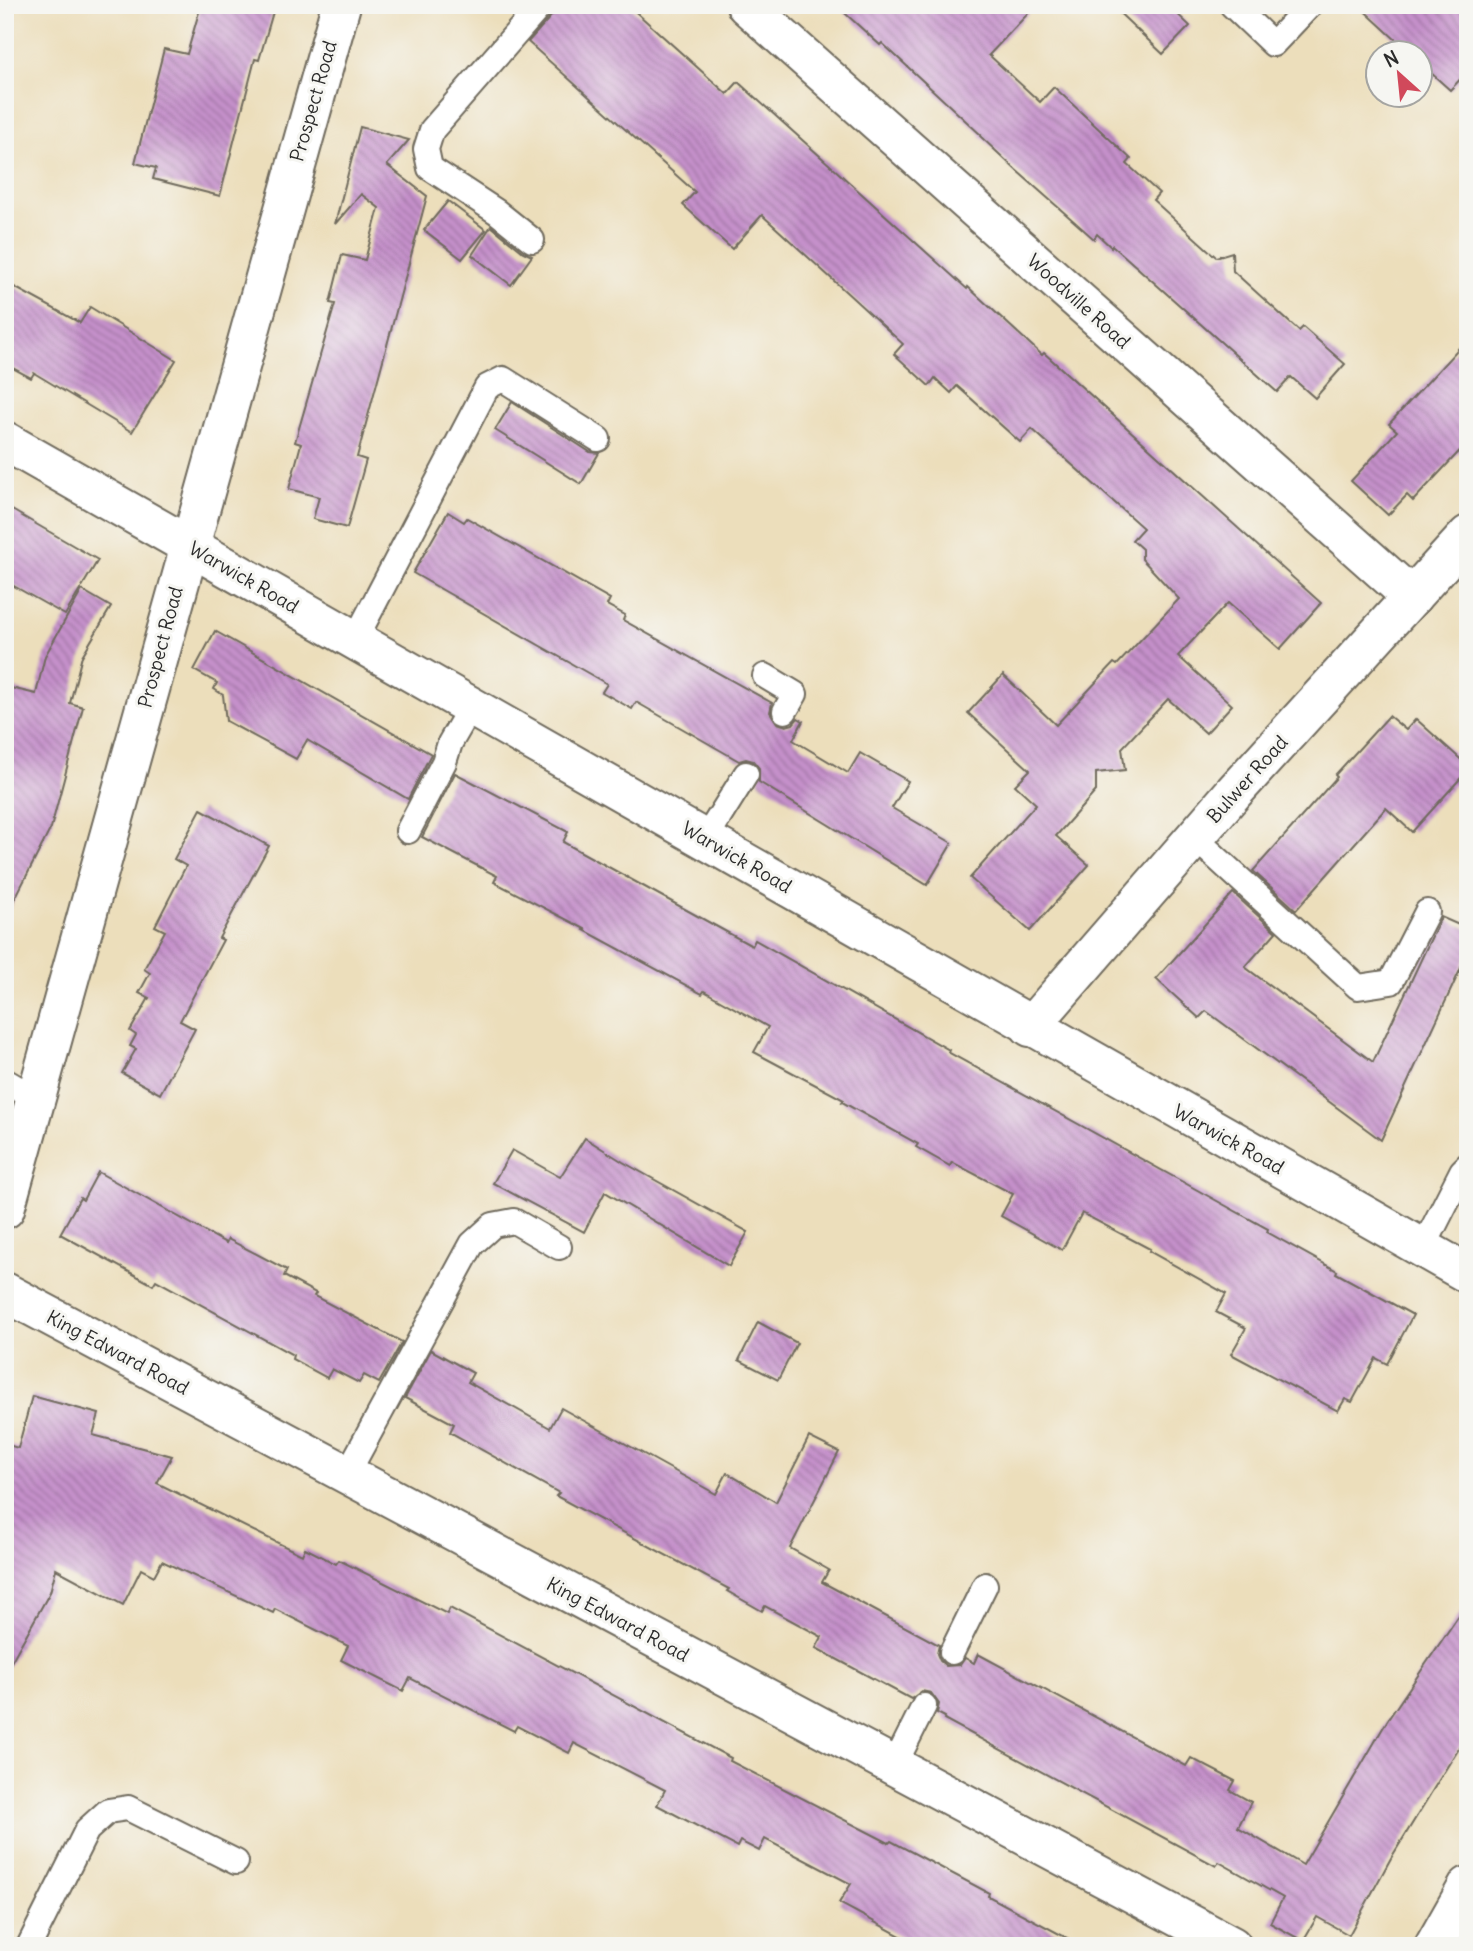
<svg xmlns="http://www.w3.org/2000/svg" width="1473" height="1951" font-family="Delius,sans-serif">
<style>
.building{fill:url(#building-back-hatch)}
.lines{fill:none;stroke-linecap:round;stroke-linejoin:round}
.lane-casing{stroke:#6f6a5d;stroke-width:28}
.street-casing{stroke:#6f6a5d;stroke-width:42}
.lane{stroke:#fff;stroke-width:24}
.street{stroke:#fff;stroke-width:38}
.labels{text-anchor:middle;stroke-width:6;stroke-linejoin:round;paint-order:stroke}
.street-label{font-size:19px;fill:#2b2b2b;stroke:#f6f6f2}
</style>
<defs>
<pattern id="building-back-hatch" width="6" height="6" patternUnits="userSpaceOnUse" patternTransform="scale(1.75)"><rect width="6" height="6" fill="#c590ca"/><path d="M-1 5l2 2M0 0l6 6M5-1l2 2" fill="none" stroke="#a076a4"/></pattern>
</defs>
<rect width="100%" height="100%" fill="#f6f6f2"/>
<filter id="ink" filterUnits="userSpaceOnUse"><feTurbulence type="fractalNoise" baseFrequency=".0143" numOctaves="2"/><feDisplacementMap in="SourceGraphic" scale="14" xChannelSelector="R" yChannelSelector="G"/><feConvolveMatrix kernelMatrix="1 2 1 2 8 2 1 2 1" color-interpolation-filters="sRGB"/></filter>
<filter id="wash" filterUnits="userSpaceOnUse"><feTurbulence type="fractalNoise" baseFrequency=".00686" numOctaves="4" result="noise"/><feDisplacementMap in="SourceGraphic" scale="28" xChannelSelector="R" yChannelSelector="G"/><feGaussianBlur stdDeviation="1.57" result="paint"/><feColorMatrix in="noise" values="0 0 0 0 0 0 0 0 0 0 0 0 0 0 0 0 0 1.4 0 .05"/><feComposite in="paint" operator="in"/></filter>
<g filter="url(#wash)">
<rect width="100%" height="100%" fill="#ecdebb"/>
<g id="blocks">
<!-- building -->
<g class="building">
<path d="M201,5H275L259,60L255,59L220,196L153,179L156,168L135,163L164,49L187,54Z"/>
<path d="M561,5H628L727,94L738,82L967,289L968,287L1042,355L1044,353L1321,603L1280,649L1228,603L1178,656L1232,705L1206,733L1168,699L1122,748L1125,770L1096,773V791L1056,836L1089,865L1030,931L970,878L1036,804L1015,785L1030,770L968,713L1003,675L1056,725L1114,663L1117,665L1179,599L1142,559V549L1132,540L1143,528L1032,429L1020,442L957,386L951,393L935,378L929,386L894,354L903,344L762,215L732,249L683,205L695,192L528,42Z"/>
<path d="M836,5H1036L989,55L1040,102L1054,87L1131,159L1127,164L1159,193L1153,200L1216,257L1232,252L1233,271L1299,331L1303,327L1345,364L1315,398L1291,377L1277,392L1112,245L1111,247L1097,234L1094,239L1016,170L980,136L981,135L882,43L880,45Z"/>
<path d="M1111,5H1168L1190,26L1163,54Z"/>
<path d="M1358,5H1468V71L1450,90L1420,63V52H1409Z"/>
<path d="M360,127L409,140L387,165L427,196L357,457L366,460L347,528L313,519L319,497L289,489L301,444L295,442L335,304L330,303L342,255L365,260L379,208L361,194L335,224Z"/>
<path d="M448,201L486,230L462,259L424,230Z"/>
<path d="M491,226L523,252L532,256L511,285L472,255Z"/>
<path d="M5,282L80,323L90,307L176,360L132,432L34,373L31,378L5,364Z"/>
<path d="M1468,338V442L1413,501L1407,495L1388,515L1351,481L1397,431L1389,424Z"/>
<path d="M512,402L590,452L599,453L581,484L495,430Z"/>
<path d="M5,506L98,560L65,615L5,581Z"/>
<path d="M448,512L464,522L467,518L610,599L607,605L625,615L623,620L772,703L770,712L777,723L786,726L793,724L798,718L803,721L793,740L848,773L860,753L908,781L892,808L952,843L927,885L759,782V768L753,761L746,759L739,761L636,702L632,709L602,692L607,684L413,573Z"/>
<path d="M82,590L111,607L82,656L70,703L83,707L51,828L5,918V710L11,688L36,694L45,656Z"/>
<path d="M215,631L431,754L408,799L307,740L296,759L226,721L223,695L214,689L217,683L194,670Z"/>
<path d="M1389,716L1406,730L1416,719L1468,766V770L1412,832L1386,808L1296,910L1253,871L1337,777L1335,775Z"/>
<path d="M455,773L568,832L563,842L752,946L755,940L949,1050L948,1052L1228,1207L1268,1229L1267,1232L1337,1271L1336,1273L1413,1315L1387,1364L1376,1358L1352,1402L1345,1399L1338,1411L1231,1354L1246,1328L1216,1312L1226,1294L1149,1251L1150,1249L1082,1213L1062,1250L1001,1216L1013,1194L952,1162L950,1166L916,1147L918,1144L842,1102L844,1100L754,1052L768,1027L704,991L702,994L584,930L585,929L494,882L497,876L422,837Z"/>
<path d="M201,809L269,846L219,938L223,940L180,1021L195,1029L160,1094L122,1073L136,1049L130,1046L136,1035L130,1031L149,998L139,993L150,973L144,969L165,931L155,926L186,866L174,859Z"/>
<path d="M1233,893L1276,932L1245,967L1373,1062L1441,917L1468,929V953L1381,1140L1206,1011L1199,1018L1156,979Z"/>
<path d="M585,1138L623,1162L748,1232L729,1266L605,1192L584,1232L493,1183L512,1150L560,1177Z"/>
<path d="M98,1172L226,1243L228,1239L287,1270L284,1276L316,1293L314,1296L402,1342L379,1383L364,1375L359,1383L332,1369L327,1378L292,1359L293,1355L156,1280L153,1285L60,1234L80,1198L83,1200Z"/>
<path d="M758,1322L797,1343L778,1380L739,1360Z"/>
<path d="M431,1350L473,1373L468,1382L550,1428L561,1408L716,1494L727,1473L776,1502L809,1437L839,1452L790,1548L829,1570L822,1582L939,1645L937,1654L940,1661L946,1666L960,1665L965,1658L974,1663L978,1654L1186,1766L1191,1758L1235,1781L1230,1790L1251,1802L1238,1827L1303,1865L1387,1721L1468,1602V1733L1391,1858L1349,1935L1317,1917L1303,1941L1270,1923L1283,1898L1219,1862L1216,1866L944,1719L945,1717L937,1713L939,1704L931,1693L922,1691L911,1699L816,1648L822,1637L765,1606L762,1611L727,1591L729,1589L556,1496L559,1493L450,1432L454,1424L405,1398Z"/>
<path d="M32,1396L99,1414L93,1435L172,1456L157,1483L302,1555L305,1548L336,1564L339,1560L447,1614L450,1608L731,1758L730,1761L889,1843L891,1841L989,1893L988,1896L1082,1946H919L839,1903L851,1884L765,1839L759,1851L740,1841L737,1847L657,1805L665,1790L574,1743L569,1753L517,1726L514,1731L410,1678L403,1691L341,1660L348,1646L275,1609L273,1613L162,1561L154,1576L141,1569L123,1605L56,1569L50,1592L5,1673V1444L18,1448Z"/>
</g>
</g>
</g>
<g filter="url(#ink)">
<use href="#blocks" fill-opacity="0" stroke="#6f6a5d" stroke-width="2"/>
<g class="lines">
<!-- lane casing -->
<g class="lane-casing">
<g id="lane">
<path d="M1232,5L1273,44L1310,5"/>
<path d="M532,240L497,212L430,168L426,149L432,130L541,5"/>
<path d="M355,640L487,387L503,379L598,439"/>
<path d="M765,676L795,694L785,711"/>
<path d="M408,831L444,762L450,743L472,705"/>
<path d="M706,838L746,774"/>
<path d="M1195,838L1358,987L1391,982L1427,912"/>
<path d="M5,1081L36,1099"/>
<path d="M1423,1248L1462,1171L1468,1165"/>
<path d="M347,1474L472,1244L493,1225L514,1221L559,1247"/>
<path d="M952,1652L985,1585"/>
<path d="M894,1766L924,1706"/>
<path d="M29,1946L87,1830L108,1811L128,1808L236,1862"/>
</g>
</g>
<!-- street casing -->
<g class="street-casing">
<g id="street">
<path d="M746,5L1412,597"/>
<path d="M5,441L1468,1274"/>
<path d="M1030,1027L1234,792L1468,535"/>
<path d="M5,1209L341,5"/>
<path d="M5,1292L1232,1946"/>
<path d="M1434,1946L1468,1886"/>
</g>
</g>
<!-- lane -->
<use href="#lane" class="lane"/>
<!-- street -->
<use href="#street" class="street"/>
</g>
</g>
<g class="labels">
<!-- street labels -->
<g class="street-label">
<text transform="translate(313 101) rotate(-74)" y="7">Prospect Road</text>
<text transform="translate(1079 301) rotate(42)" y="7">Woodville Road</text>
<text transform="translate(244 577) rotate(30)" y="7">Warwick Road</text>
<text transform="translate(160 647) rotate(-75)" y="7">Prospect Road</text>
<text transform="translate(1247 779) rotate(-48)" y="7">Bulwer Road</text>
<text transform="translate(737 857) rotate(30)" y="7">Warwick Road</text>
<text transform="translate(1229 1139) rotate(29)" y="7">Warwick Road</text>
<text transform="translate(118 1352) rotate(28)" y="7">King Edward Road</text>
<text transform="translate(618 1619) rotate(28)" y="7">King Edward Road</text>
</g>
</g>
<!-- margin -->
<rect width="1473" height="1951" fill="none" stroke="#f6f6f2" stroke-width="28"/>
<!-- north arrow -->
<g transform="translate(1399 74) rotate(333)"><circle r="33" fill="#f6f6f2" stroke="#a5a5a2" stroke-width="2"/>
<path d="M0-5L12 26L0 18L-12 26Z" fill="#d1495b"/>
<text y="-10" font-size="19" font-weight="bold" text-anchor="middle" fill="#2b2b2b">N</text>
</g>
</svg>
